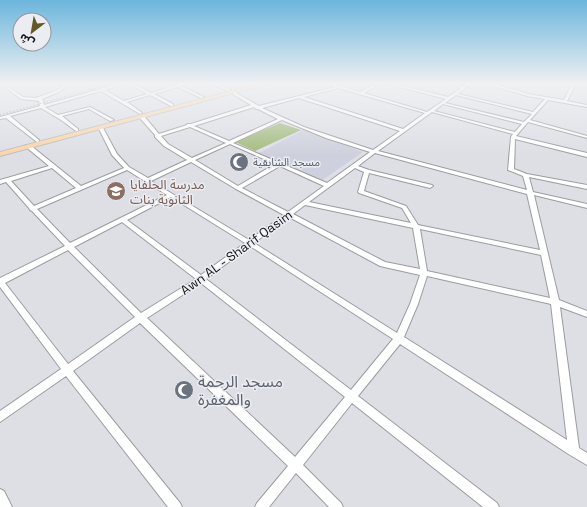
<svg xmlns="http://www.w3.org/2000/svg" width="587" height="507" font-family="'Space Grotesk','Noto Sans Arabic',sans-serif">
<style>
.built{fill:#ced1dd}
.green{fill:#a3bb7d}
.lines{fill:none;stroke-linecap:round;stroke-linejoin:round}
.minor-casing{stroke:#9b9ca1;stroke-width:2}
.trunk-casing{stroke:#bdbdbe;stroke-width:2}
.minor{fill:#fff;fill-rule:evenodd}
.trunk{fill:#fcd6a7;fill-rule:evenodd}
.rail{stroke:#78787c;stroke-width:1;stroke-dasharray:1 2.5;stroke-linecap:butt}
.labels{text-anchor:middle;stroke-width:3;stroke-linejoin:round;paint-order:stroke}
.far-worship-label{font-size:11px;fill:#5b616d;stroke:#ebedf2;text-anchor:start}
.education-label{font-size:13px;fill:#785e54;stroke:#ebedf2;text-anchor:start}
.street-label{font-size:13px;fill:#141416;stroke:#ebedf2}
.near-worship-label{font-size:16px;fill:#5b616d;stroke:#ebedf2;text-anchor:start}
</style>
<rect width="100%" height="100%" fill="#dedfe5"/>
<!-- built -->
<path class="built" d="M303,130L363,152L321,181L259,153Z"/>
<!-- green -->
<path class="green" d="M280,123L301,130L255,151L235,142Z"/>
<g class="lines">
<!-- minor casing -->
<g class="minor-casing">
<g id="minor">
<path d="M7,84H11L9,87L23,97L36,98L57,90L65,84H69L59,92L42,99L43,100L44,105L118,84H125L105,90L124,101L147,94L129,84H134L151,93L179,84H185L181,86L204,97L201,98L178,87L154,94L173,104V106H171L150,95L127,102L141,112L142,113L140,114L101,91L45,107L58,115L90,107L114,120L110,121L89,109L62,116L78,129V131H76L61,120L41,108L10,116L39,140V141L37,142L6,118L0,119V117L40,106L39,101L21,99L6,88Z"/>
<path d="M100,84H106L91,89L89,88Z"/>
<path d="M212,84H218L231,90L228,91Z"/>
<path d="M328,84H334L360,92L375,84H380L364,93L427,112L446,99L388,84H395L448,97L461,88L447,84L464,86L466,84H471L458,94L533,112L545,99L527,96L487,84H494L528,94L564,100L572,84H576L567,101L587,105V107L548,100L530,120L587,136V138L528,122L516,136L587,153V157L515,139L514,169L527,174L587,185V189L529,177L533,192L587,204V208L534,195L559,300L587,311V317L560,307L579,448L587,453V465L570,455L400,344L358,396L497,503L499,507H483L352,403L303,465L341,503L343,507H329L296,473L269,507H255L257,503L288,466L140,323L73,371L180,503L182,507H168L66,376L0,422V411L61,369L0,287V278L65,246L32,211L30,210L29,208L6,182L0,184V180L49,166L26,147V145H30L81,186L124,168L112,155L98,127L102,126L117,154L129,167L148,178L187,160L164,146L155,137V135L139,117V115H143L159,134L187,125V124H191L251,105L231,93V91H233L259,106L335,87ZM338,88L425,113L403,129L304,97ZM456,95L532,114L524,122L445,103ZM299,98L400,131L373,150L304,127L262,108ZM443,104L522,124L515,132L434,111ZM254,107L256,109H258L278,119L229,141L194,126ZM432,112L513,134L511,137L508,170L523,176L527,190L378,151ZM282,120L326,138L370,152L327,183L233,143ZM190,127L226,143L192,158L168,144L161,136ZM230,144L275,164L238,186L195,160ZM375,153L527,194L540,250L418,225L406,206L364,191L369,173L430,188L433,186L432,185L369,170L358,166ZM191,162L236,189L284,215L249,240L151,181ZM280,166L324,186L288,212L242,188ZM52,168L76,188L34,206L11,181ZM355,168L364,172L358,192L359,193L402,208L411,223L309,202ZM127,170L167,195L70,243L37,209ZM171,197L245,243L201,275L127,220ZM305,205L413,228L420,269L385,262L293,214ZM289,217L380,266L420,275L410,304L397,333L254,243ZM122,222L196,279L141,313L74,247ZM420,229L541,255L550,298L427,271ZM250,246L393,339L351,390L206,279ZM68,250L135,317L68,364L5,283ZM427,276L551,304L567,440L404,337L418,304ZM201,283L345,397L295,457L147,318Z"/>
<path d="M0,489L4,491L12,507H0Z"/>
</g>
</g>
<!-- trunk casing -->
<g class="trunk-casing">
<path id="trunk" d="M258,84H268L0,156V152Z"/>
</g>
<!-- minor -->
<use href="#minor" class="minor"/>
<!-- trunk -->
<use href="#trunk" class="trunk"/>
<!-- rail -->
<path class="rail" d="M0,115L109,84"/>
</g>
<!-- sky -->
<linearGradient id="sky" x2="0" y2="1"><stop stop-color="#6bb6dc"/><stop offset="0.54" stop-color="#f0f1f3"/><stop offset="1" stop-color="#f0f1f3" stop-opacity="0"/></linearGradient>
<rect width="587" height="155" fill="url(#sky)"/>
<!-- icons -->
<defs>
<g id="mosque-disc" transform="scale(1)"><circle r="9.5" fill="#6b7280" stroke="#ebedf2"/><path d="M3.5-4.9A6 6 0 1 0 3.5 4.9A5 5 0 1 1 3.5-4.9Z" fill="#fff"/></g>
<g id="school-disc" transform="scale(1)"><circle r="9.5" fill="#8d6e63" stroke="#ebedf2"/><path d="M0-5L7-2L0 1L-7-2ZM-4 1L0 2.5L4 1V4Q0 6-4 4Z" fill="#fff"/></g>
</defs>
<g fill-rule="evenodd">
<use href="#mosque-disc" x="239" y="162"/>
<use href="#school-disc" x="116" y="191"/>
<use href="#mosque-disc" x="184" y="390"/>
</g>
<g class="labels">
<!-- far-worship labels -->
<g class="far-worship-label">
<text x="253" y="166">مسجد الشايقية</text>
</g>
<!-- education labels -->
<g class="education-label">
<text x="130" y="189">مدرسة الحلفايا<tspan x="130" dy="15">الثانوية بنات</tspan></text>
</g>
<!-- street labels -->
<g class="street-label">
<text transform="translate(236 252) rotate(-36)" y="5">Awn AL - Sharif Qasim</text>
</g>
<!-- near-worship labels -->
<g class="near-worship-label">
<text x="198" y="387">مسجد الرحمة<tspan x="198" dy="18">والمغفرة</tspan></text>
</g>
</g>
<!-- north arrow -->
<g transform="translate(32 32) rotate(211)"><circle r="19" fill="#ebedf2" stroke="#95969a"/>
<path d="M0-3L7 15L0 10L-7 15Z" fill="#635925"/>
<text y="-6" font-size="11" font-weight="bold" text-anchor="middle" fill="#141416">ش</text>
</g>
</svg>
